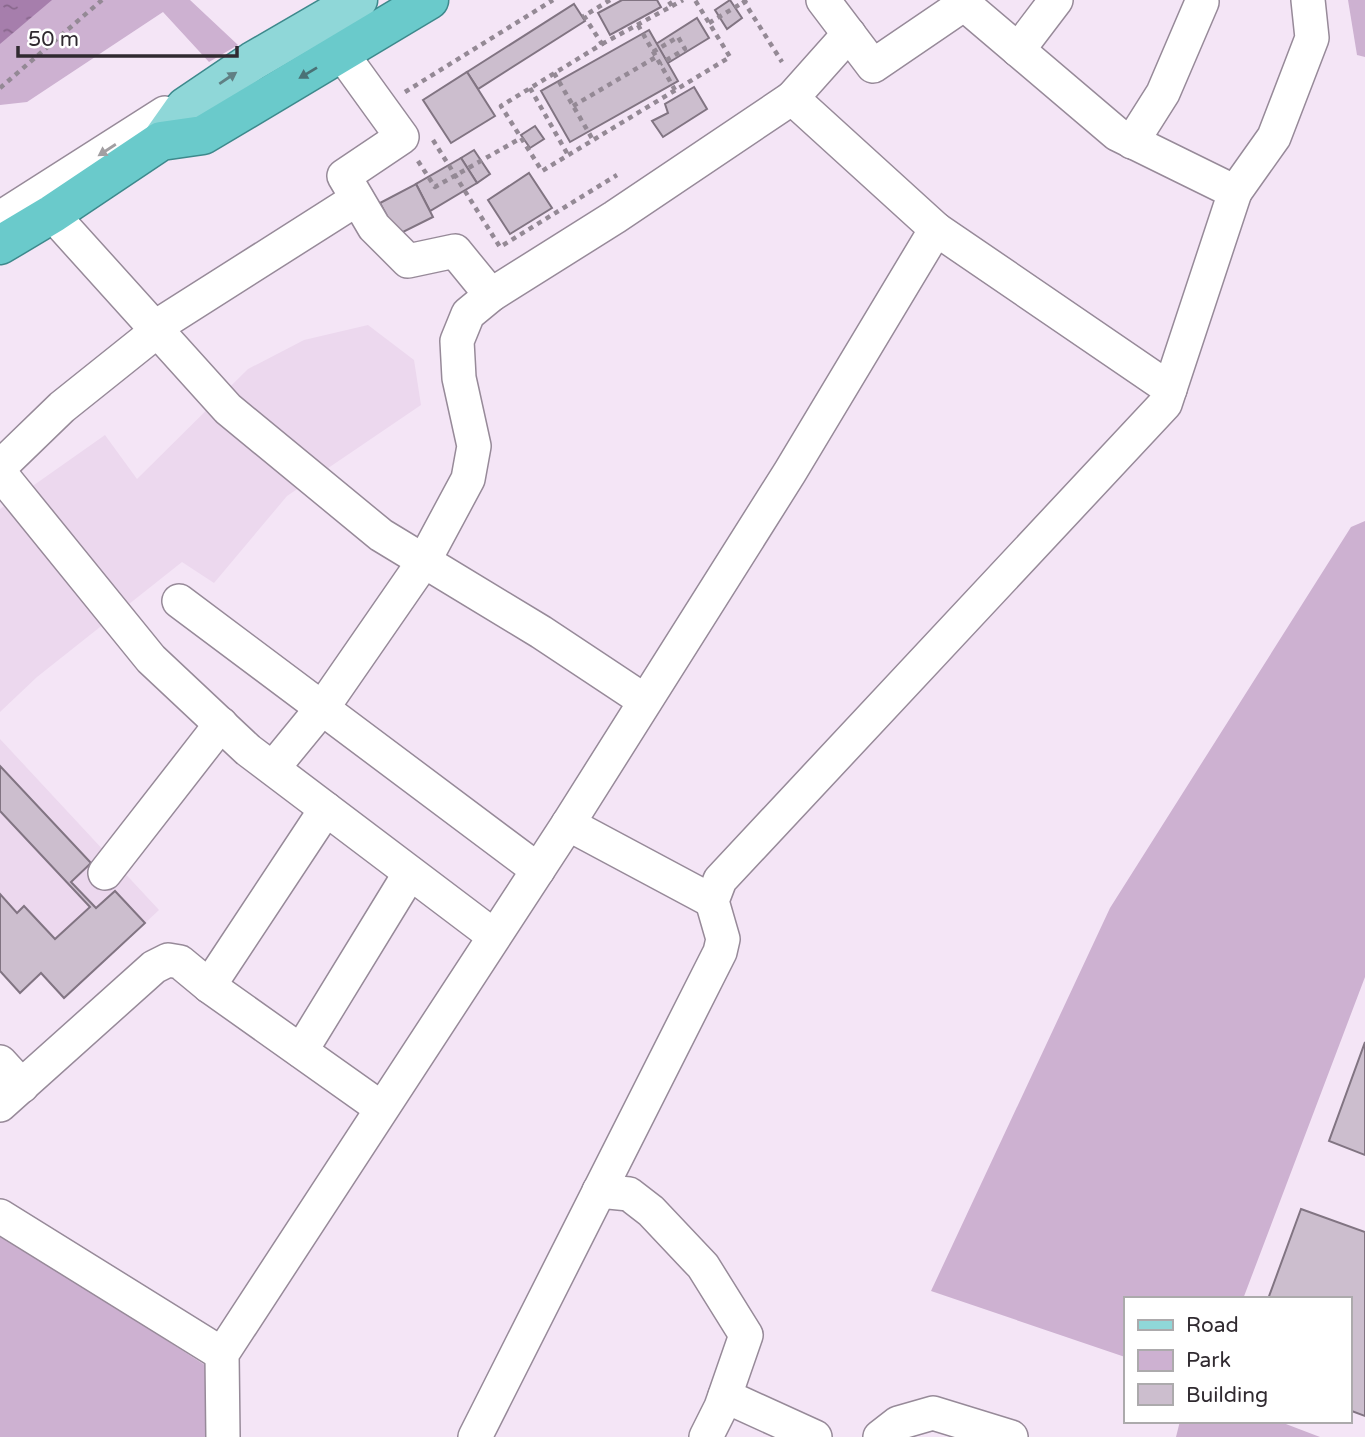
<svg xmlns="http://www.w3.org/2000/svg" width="1365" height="1437" font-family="'Varela Round',sans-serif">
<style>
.built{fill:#ecd8ee}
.green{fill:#cdb1d1}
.water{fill:url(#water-ripples)}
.building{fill:#ccbece;stroke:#817482;stroke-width:2}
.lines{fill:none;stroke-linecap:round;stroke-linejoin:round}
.minor-casing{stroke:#978a99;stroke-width:36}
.primary-casing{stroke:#3d898c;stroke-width:41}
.trunk-casing{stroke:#3d898c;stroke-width:41}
.path{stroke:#948995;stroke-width:4.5;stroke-dasharray:5 5;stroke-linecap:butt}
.minor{stroke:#fff;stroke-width:33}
.primary{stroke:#8fd7d8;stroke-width:38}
.trunk{stroke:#6acacb;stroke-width:38}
.oneway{fill:#4a7276}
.oneway2{fill:#608084}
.oneway3{fill:#a29fa2}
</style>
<defs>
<pattern id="water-ripples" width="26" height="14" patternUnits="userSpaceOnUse" patternTransform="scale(1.75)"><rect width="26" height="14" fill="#a67eac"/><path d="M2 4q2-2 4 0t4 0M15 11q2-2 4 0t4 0" fill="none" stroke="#88678c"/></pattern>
</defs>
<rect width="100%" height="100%" fill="#f4e5f6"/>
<!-- built -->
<g class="built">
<path d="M368,325L414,360L421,405L287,496L214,583L182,562L37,677L0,712V509L105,435L137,479L248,369L304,340Z"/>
<path d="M0,739L159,910L64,998L42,974L20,993L0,971Z"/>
</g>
<!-- green -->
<g class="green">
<path d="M0,0H190L238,45L209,62L163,12L27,102L0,105Z"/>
<path d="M1348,0H1365V57L1357,55Z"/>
<path d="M1365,521V977L1243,1299H1125V1357L931,1291L1110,908L1351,527Z"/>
<path d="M0,1233L208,1367L206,1437H0Z"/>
<path d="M1180,1421H1278L1320,1437H1176Z"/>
</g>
<!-- water -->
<path class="water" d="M0,0H52L0,44Z"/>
<!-- building -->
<g class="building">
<path d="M622,0H657L661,7L610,35L598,13Z"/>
<path d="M730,0L742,18L727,29L715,10Z"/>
<path d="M574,4L585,21L478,89L467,72Z"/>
<path d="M697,18L709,38L668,63L656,44Z"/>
<path d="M649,30L678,81L570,142L541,91Z"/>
<path d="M467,72L495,116L451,143L423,100Z"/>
<path d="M694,87L707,109L663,137L652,121L668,113L665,104Z"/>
<path d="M535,126L544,139L530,148L521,135Z"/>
<path d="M474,150L490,174L477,183L461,158Z"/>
<path d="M461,158L477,183L430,211L416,184Z"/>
<path d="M529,173L552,208L510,234L488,200Z"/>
<path d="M416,184L433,217L397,235L380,203Z"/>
<path d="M0,766L91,863L71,882L96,908L115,891L145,923L64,998L41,973L20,993L0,971V894L17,913L24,906L55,939L90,907L0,811Z"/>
<path d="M1365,1042V1155L1329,1141Z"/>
<path d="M1301,1209L1365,1232V1416L1349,1410V1299H1268Z"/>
</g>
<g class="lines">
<!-- minor casing -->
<g class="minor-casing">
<g id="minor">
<path d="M1018,50L1056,0"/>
<path d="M342,54L402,137L344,176L374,227L408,261L455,251L491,295"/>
<path d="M1132,142L1163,93L1202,2"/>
<path d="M1235,192L1274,137L1312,38L1308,0"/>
<path d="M52,214L228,409L381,535L541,632L645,701"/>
<path d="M0,218L165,113"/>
<path d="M936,229L1170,389"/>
<path d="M154,328L357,199"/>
<path d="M0,467L62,407L157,331"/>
<path d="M0,473L151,659L248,750L494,936"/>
<path d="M179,601L538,870"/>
<path d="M273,768L323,707L424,561L468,479L474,446L459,378L457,341L468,314L491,295L615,217L792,98"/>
<path d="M568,824L712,901"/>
<path d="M105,873L221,724"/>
<path d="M209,986L326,809"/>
<path d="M301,1051L410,873"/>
<path d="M0,1062L22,1086"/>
<path d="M0,1105L154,967L168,960L180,962L209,986L381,1108"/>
<path d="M599,1191L629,1194L651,1211L703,1266L746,1335L721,1407L706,1437"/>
<path d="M0,1216L222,1354"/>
<path d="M725,1396L815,1437"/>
<path d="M223,1437L222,1354L568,824L790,472L936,229L792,98L849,34"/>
<path d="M475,1437L720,952L723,939L712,901L720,880L1165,404L1235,192L1117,134L964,4L873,66L823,0"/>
<path d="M880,1437L898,1423L933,1413L1011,1437"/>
</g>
</g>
<!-- primary casing -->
<g class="primary-casing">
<path id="primary" d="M161,141L185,107L253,61L358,0"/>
</g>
<!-- trunk casing -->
<g class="trunk-casing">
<path id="trunk" d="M0,245L52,214L161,141L203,135L429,0"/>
</g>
<!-- path -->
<g class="path">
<path d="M610,0L584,16L602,44L501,106L542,171L730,57L695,0"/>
<path d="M743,0L782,62"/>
<path d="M672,6L683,0"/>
<path d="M709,23L747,0"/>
<path d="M638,25L675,90"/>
<path d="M602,44L672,6L668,0"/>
<path d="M653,52L678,37L685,49L660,64"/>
<path d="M554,73L593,140"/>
<path d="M0,88L102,0"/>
<path d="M530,88L568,155"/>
<path d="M405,92L553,0"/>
<path d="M573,106L656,57"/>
<path d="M433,140L500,247L617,175"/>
<path d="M418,161L435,187L521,138"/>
</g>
<!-- minor -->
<use href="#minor" class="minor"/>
<!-- primary -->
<use href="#primary" class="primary"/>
<!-- trunk -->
<use href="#trunk" class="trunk"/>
</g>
<!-- one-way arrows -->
<defs><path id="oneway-solid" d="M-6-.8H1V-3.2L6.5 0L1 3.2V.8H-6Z" transform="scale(1.75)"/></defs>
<use class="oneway" href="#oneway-solid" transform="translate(308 73) rotate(149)"/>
<use class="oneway2" href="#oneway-solid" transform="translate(228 78) rotate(-34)"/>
<use class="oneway3" href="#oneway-solid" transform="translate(107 150) rotate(147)"/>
<!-- legend -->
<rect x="1124" y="1297" width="228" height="126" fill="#ffffff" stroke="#acaaac" stroke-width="2"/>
<rect x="1138" y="1320" width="35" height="10" fill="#8fd7d8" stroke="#acaaac" stroke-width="2"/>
<text x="1186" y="1332" font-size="21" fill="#302a30">Road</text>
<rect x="1138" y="1350" width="35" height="21" fill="#cdb1d1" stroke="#acaaac" stroke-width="2"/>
<text x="1186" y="1367" font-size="21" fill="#302a30">Park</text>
<rect x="1138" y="1384" width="35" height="21" fill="#ccbece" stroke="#acaaac" stroke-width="2"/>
<text x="1186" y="1402" font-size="21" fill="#302a30">Building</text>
<!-- scale -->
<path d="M18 46v10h219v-10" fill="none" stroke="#302a30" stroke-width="3.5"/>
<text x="28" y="46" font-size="21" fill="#302a30" stroke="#ffffff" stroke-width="5" paint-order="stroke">50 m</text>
</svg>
